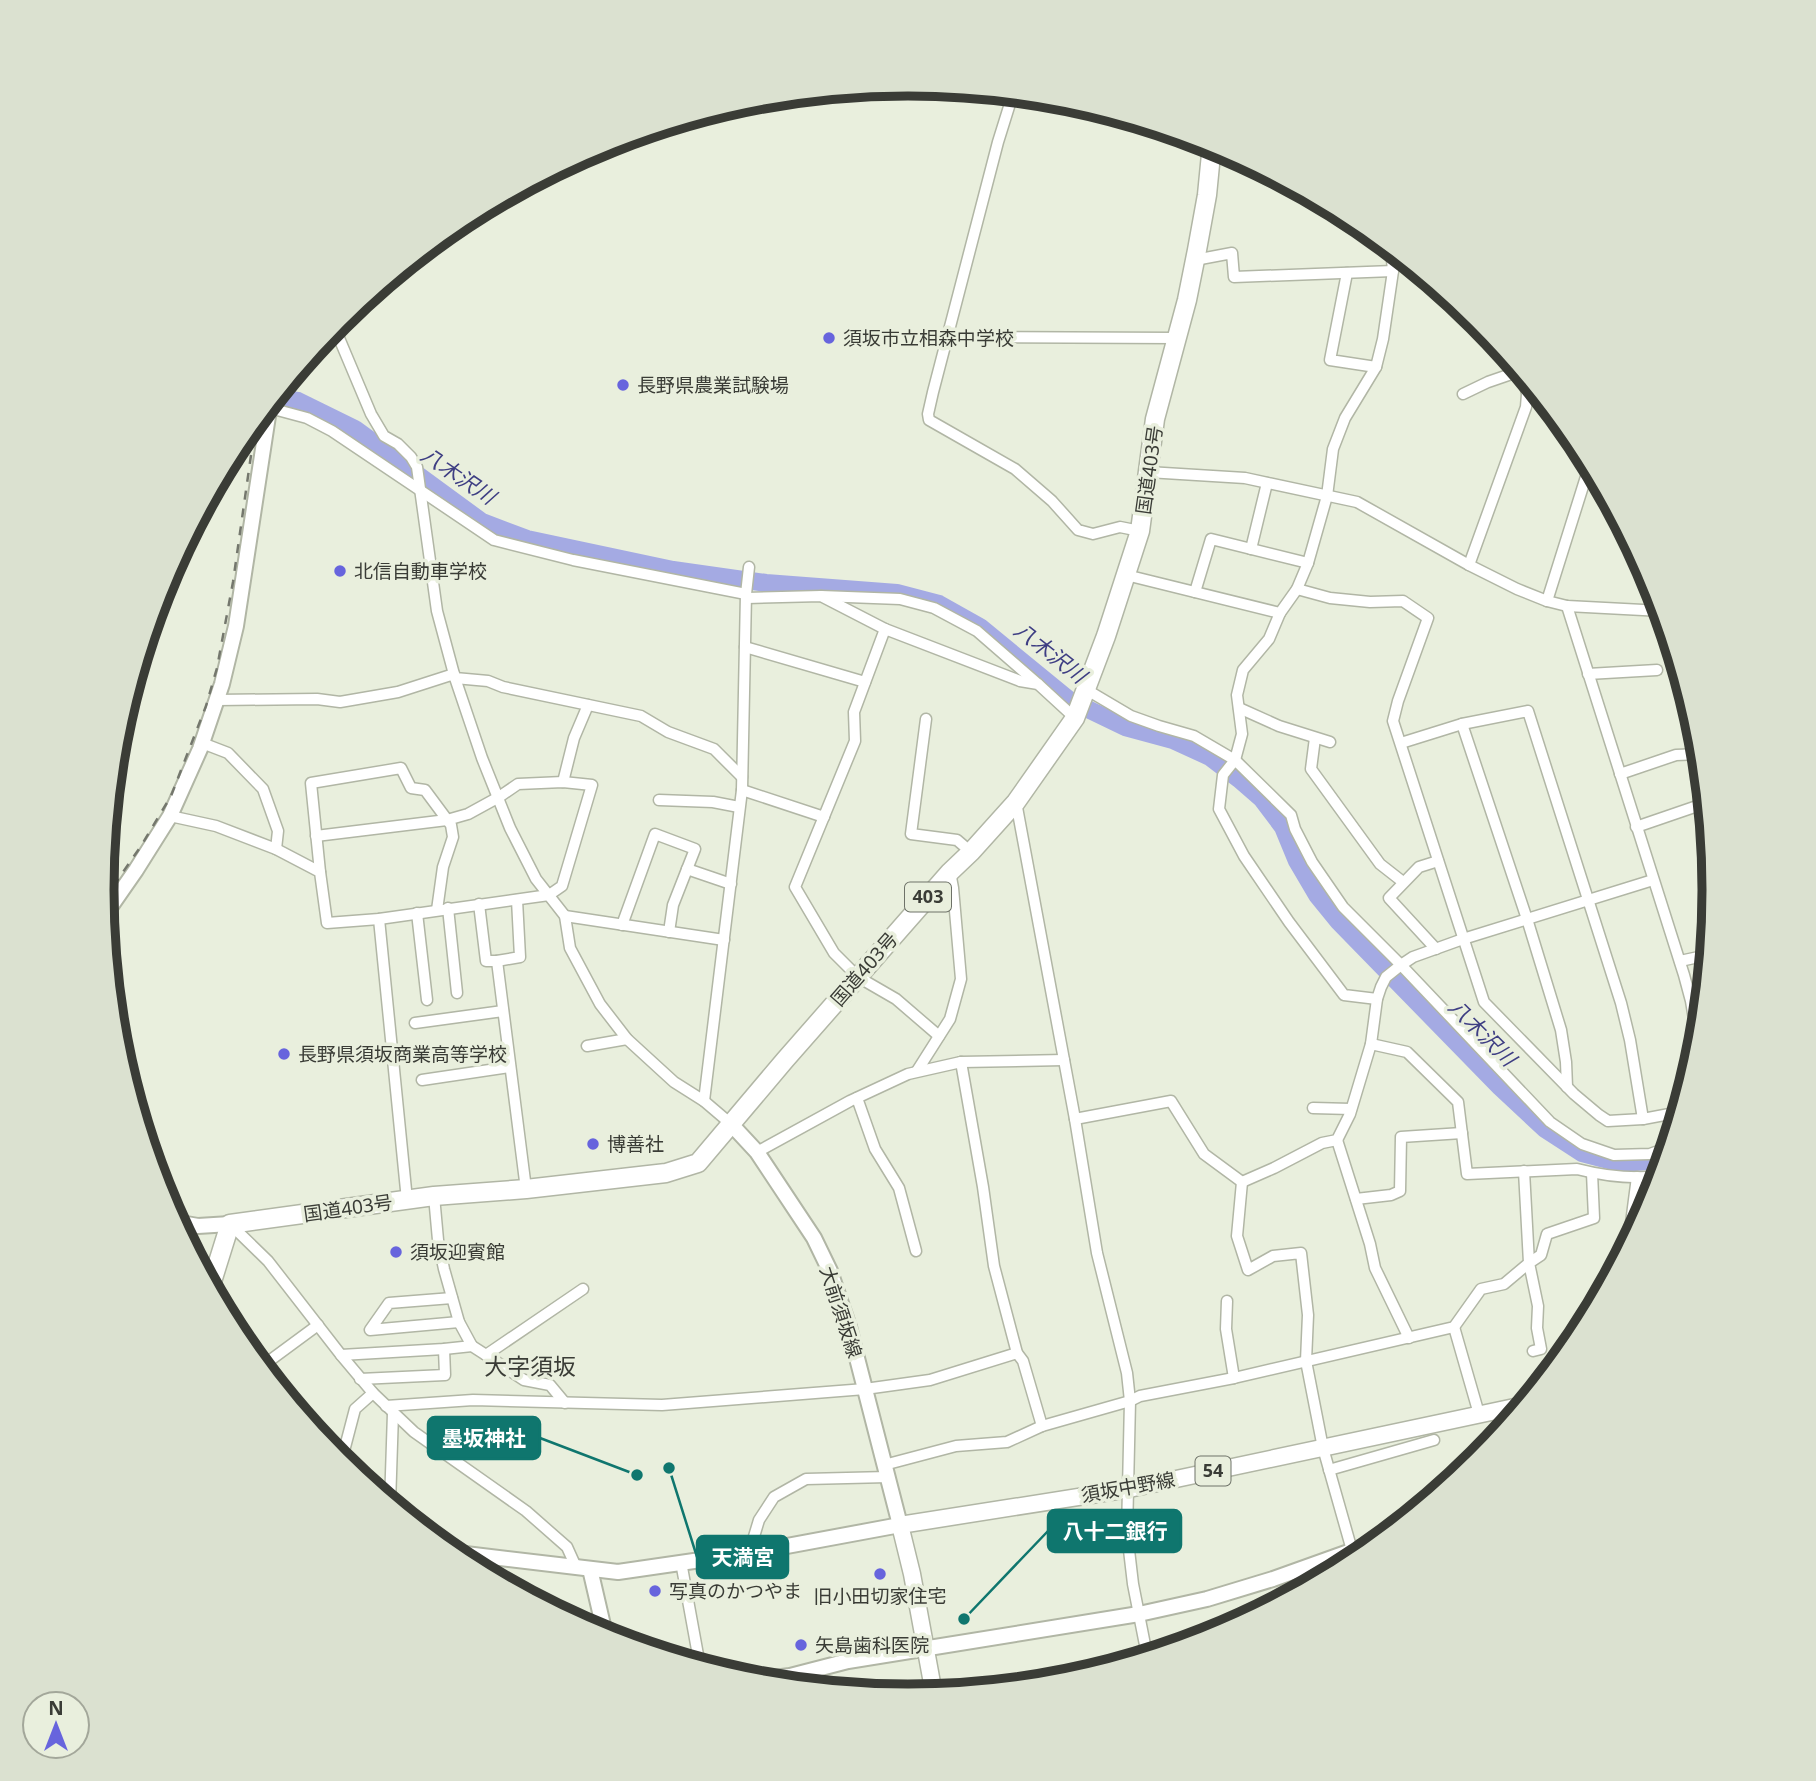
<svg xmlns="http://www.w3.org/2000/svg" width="1816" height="1781" font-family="'Noto Sans','Noto Sans JP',sans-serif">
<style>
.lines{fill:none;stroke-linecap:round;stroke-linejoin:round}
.river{stroke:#a4aae3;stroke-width:18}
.street-casing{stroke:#b1b6a5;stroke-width:13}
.secondary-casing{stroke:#b1b6a5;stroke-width:18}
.primary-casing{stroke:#b1b6a5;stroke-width:19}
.highway-casing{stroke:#b1b6a5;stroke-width:21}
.street{stroke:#fff;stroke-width:10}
.secondary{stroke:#fff;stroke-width:14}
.primary{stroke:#fff;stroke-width:16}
.highway{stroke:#fff;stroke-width:18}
.rail{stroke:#74776d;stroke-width:2.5;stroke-dasharray:9 9;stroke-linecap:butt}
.poi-dot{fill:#6764dd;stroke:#e9efdd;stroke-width:2.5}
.labels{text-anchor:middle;stroke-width:7;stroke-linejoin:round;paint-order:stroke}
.shield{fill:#e9efdd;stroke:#6e7268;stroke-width:2}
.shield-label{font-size:18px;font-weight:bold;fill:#3a3c36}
.poi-label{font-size:19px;fill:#3a3c36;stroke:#e9efdd;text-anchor:start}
.street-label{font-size:19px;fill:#3a3c36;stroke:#e9efdd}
.water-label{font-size:21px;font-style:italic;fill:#3e3e83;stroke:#e9efdd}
.quarter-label{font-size:23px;fill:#3a3c36;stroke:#e9efdd}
.rim{fill:none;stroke:#3a3c36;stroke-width:9}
.leader{fill:none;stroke:#0f766e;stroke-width:2.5}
.callout-dot{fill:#0f766e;stroke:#e9efdd;stroke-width:2.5}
.callout{fill:#0f766e;stroke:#0f766e;stroke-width:2.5}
.callout-label{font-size:21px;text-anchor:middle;font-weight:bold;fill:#fff}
</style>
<rect width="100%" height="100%" fill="#e9efdd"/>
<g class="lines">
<!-- river -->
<path class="river" d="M274,398L298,401L355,429L482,522L527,539L673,570L766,583L897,593L939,604L980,627L1069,700L1125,727L1173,740L1210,757L1239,779L1262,799L1283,827L1297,861L1317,895L1339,922L1500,1087L1545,1129L1582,1153L1620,1163L1665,1160"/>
<!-- street casing -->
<g class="street-casing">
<g id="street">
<path d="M1013,94L998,142L933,392L928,414L929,420L1015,469L1052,501L1078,530L1093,534L1120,527L1140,531"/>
<path d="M1195,260L1232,253L1234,277L1393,271"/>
<path d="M1347,273L1330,360L1376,367"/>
<path d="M339,319V338L371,414L384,436L398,444L411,457L417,467L437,611L455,678L482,758L510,828L536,879L565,916L570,948L600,1004L627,1039L674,1082L704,1101L731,1124"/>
<path d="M992,337L1176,338"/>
<path d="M1463,394L1488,382L1520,371"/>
<path d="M266,407L307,418L332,431L494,540L573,560L746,594"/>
<path d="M1148,472L1245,478L1357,502L1469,565L1517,589L1547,601L1567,606L1662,611"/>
<path d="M1251,549L1267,483"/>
<path d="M1469,565L1526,407L1527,394L1523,375"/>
<path d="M1126,575L1280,613L1297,589L1308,563L1327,496L1333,449L1345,418L1376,367L1383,339L1393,271L1391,248"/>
<path d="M1297,589L1330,598L1370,602L1403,601L1428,618L1398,701L1393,721L1484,1002L1574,1094L1599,1115L1608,1121L1643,1119L1680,1112"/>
<path d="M1195,592L1211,539L1308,563"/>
<path d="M821,596L900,599L934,608L977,631L1038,684"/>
<path d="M747,598L821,596L885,629"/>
<path d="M1547,601L1590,464"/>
<path d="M1567,606L1684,975L1691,1001L1699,1049"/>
<path d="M745,647L865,682"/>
<path d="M1588,674L1657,670"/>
<path d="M455,678L488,681L503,687L641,716L668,732L714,749L742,777"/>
<path d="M1087,690L1131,716L1159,726L1194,736L1235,760L1242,734L1237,695L1243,670L1269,639L1280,613"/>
<path d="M217,700L317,699L340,702L398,692L454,674"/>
<path d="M1239,708L1279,726L1330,742"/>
<path d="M926,719L911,834L957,840L971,852"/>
<path d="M1462,724L1527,919L1561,1030L1566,1062L1567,1087"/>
<path d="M1315,738L1311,769L1380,864L1403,882"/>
<path d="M202,743L228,753L263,789L278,831L276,849"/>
<path d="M1401,743L1462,724L1528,711L1621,1003L1630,1040L1643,1119"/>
<path d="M1620,774L1676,755L1701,754"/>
<path d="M563,782L574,738L588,705"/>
<path d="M742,790L824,817"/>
<path d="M659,800L713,802L739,807"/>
<path d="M1016,802L1075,1119L1097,1253L1127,1373L1130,1401L1127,1533L1133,1584L1146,1650L1149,1656"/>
<path d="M170,816L216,826L276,849L320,872L327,923L379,919L549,895L562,886L592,785L563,782L518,784L499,797L468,814L447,820L316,836"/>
<path d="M1636,827L1706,803"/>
<path d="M687,869L731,884"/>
<path d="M320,872L311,783L401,768L411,788L425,790L451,825L453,837L443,867L437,910"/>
<path d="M479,904L486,961H497L526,1189"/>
<path d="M448,908L457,993"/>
<path d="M417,913L427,1000"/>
<path d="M565,916L724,940"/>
<path d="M379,919L407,1200"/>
<path d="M622,925L655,834L695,849L673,905L669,932"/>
<path d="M1436,949L1389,898L1419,867L1438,861"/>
<path d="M497,961L520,957L517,900"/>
<path d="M1680,961L1708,955"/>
<path d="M1377,999L1344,995L1289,922L1244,856L1219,809L1223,775L1235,760L1291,815L1295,829L1312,862L1343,907L1401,965L1550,1122L1582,1144L1614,1155L1650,1154L1669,1147"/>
<path d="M415,1023L503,1011"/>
<path d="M939,1036L896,999L858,977L834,953L795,887L855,741L854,712L885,629L1020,681L1038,684L1075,718"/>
<path d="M1371,1044L1407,1052L1458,1102L1467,1174L1577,1169C1604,1176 1633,1179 1660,1176"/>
<path d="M587,1046L627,1039"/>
<path d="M961,1062L983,1187L994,1266L1017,1353L1023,1361L1042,1426"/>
<path d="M917,1071L950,1019L961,979L953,888L950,872"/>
<path d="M422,1080L510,1067"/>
<path d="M857,1098L875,1149L899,1188L916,1251"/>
<path d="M704,1101L742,790L746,594L749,567"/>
<path d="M1313,1108L1351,1109"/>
<path d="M1075,1119L1171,1101L1204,1154L1242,1182L1274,1168L1322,1143L1337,1140L1350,1114L1371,1044L1377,999L1381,987L1386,977L1401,965L1413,957L1463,939L1653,880"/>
<path d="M1337,1140L1370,1244L1375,1268L1409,1338"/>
<path d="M757,1152L850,1101L908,1074L961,1062L1064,1060"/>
<path d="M1242,1182L1237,1236L1248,1270L1273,1256L1301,1253L1308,1315L1306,1361L1323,1448L1355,1561"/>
<path d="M434,1196L438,1240L444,1269L459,1322L472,1346"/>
<path d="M1356,1199L1391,1195L1400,1191L1401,1137L1462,1133"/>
<path d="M230,1224L268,1261L341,1355L373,1393L414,1432L526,1511L567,1547L576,1567"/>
<path d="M1628,1246L1637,1177"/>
<path d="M452,1298L389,1303L370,1330L459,1322"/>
<path d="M1227,1301L1226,1329L1234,1378"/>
<path d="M1454,1327L1479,1414"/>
<path d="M1533,1351L1541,1349L1537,1328L1538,1306L1529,1263L1541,1255L1547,1234L1594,1218L1592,1173"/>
<path d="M341,1355L444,1349L472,1346L486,1355L583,1289"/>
<path d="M486,1355L524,1380L550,1385L565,1403"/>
<path d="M261,1367L318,1325"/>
<path d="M360,1379L445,1375L444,1349"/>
<path d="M386,1406L473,1400L662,1405L865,1389L930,1380L1017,1353"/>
<path d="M317,1436L344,1451L355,1409L373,1393"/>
<path d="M884,1465L956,1446L1007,1442L1042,1426L1130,1401L1140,1396L1234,1378L1454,1327L1481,1289L1504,1284L1529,1263L1524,1171"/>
<path d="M1329,1470L1434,1440"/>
<path d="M390,1504L393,1413"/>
<path d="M749,1553L759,1520L774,1497L806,1479L888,1477"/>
<path d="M681,1562L700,1666"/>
</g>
</g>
<!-- secondary casing -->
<g class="secondary-casing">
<g id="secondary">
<path d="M104,916L136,870L170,816L200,749L222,684L236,626L270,403"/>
<path d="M175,1222L198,1226L230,1224"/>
<path d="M449,1552L618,1572L749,1553L900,1525L849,1327L830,1271L814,1238L757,1152L731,1124"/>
<path d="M590,1569L606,1638"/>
<path d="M749,1681L790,1676L848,1661L1139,1614L1207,1599L1273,1579L1382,1540"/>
</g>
</g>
<!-- primary casing -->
<g class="primary-casing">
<path id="primary" d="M934,1694L912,1574L900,1525L1129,1489L1524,1405"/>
</g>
<!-- highway casing -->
<g class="highway-casing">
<path id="highway" d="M210,1288L230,1224L434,1196L526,1189L666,1173L698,1163L785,1060L950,872L971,852L1016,802L1075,718L1106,636L1140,531L1155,419L1187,300L1197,250L1207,195L1212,144"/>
</g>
<!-- street -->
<use href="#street" class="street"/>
<!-- secondary -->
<use href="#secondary" class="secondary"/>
<!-- primary -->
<use href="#primary" class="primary"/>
<!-- highway -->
<use href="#highway" class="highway"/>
<!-- rail -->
<path class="rail" d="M103,901L141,846L171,796L206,706L217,668L233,582L256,420"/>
</g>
<!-- markers -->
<g class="poi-dot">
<circle cx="829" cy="338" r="7"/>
<circle cx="623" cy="385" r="7"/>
<circle cx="340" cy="571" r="7"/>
<circle cx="284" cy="1054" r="7"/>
<circle cx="593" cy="1144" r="7"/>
<circle cx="396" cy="1252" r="7"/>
<circle cx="880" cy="1574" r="7"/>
<circle cx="655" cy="1591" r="7"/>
<circle cx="801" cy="1645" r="7"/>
</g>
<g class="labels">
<!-- shield labels -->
<g class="shield">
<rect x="905" y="882.5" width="46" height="29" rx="5"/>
<rect x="1195.5" y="1456.5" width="35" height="29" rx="5"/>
</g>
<g class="shield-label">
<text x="928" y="903">403</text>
<text x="1213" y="1477">54</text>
</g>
<!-- poi labels -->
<g class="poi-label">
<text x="843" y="345">須坂市立相森中学校</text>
<text x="637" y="392">長野県農業試験場</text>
<text x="354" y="578">北信自動車学校</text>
<text x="298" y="1061">長野県須坂商業高等学校</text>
<text x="607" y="1151">博善社</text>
<text x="410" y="1259">須坂迎賓館</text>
<text x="669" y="1598">写真のかつやま</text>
<text x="880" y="1603" text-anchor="middle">旧小田切家住宅</text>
<text x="815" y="1652">矢島歯科医院</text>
</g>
<!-- street labels -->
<g class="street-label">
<text transform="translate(1149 470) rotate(-82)" y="7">国道403号</text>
<text transform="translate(864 969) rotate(-49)" y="7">国道403号</text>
<text transform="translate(348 1208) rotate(-8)" y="7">国道403号</text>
<text transform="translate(841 1312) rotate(72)" y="7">大前須坂線</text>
<text transform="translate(1128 1487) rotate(-10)" y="7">須坂中野線</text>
</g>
<!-- water labels -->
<g class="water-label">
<text transform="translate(458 476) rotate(34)" y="7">八木沢川</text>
<text transform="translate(1050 653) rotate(38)" y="7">八木沢川</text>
<text transform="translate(1482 1033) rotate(45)" y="7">八木沢川</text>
</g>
<!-- quarter labels -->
<g class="quarter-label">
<text x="530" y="1375">大字須坂</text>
</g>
</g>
<!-- crop -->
<path d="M0 0H1816V1781H0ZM114 890a794 794 0 1 1 1588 0a794 794 0 1 1-1588 0Z" fill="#dbe1d0" fill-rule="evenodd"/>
<path class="rim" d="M114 890a794 794 0 1 1 1588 0a794 794 0 1 1-1588 0Z"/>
<!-- callouts -->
<path class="leader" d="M637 1475L540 1438M964 1619L1048 1531M669 1468L697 1557"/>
<g class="callout-dot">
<circle cx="637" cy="1475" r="7"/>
<circle cx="964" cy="1619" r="7"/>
<circle cx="669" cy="1468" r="7"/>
</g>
<g class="callout">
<rect x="428" y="1417" width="112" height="42" rx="7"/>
<rect x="1048" y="1510" width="133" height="42" rx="7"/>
<rect x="697" y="1536" width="91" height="42" rx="7"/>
</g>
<g class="callout-label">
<text x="484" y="1446">墨坂神社</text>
<text x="1115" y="1539">八十二銀行</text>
<text x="743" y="1565">天満宮</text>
</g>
<!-- north arrow -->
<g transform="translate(56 1725)"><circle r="33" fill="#e9efdd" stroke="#a3a79a" stroke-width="2"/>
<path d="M0-5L12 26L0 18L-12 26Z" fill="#6764dd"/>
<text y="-10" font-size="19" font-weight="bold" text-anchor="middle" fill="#3a3c36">N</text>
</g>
</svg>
